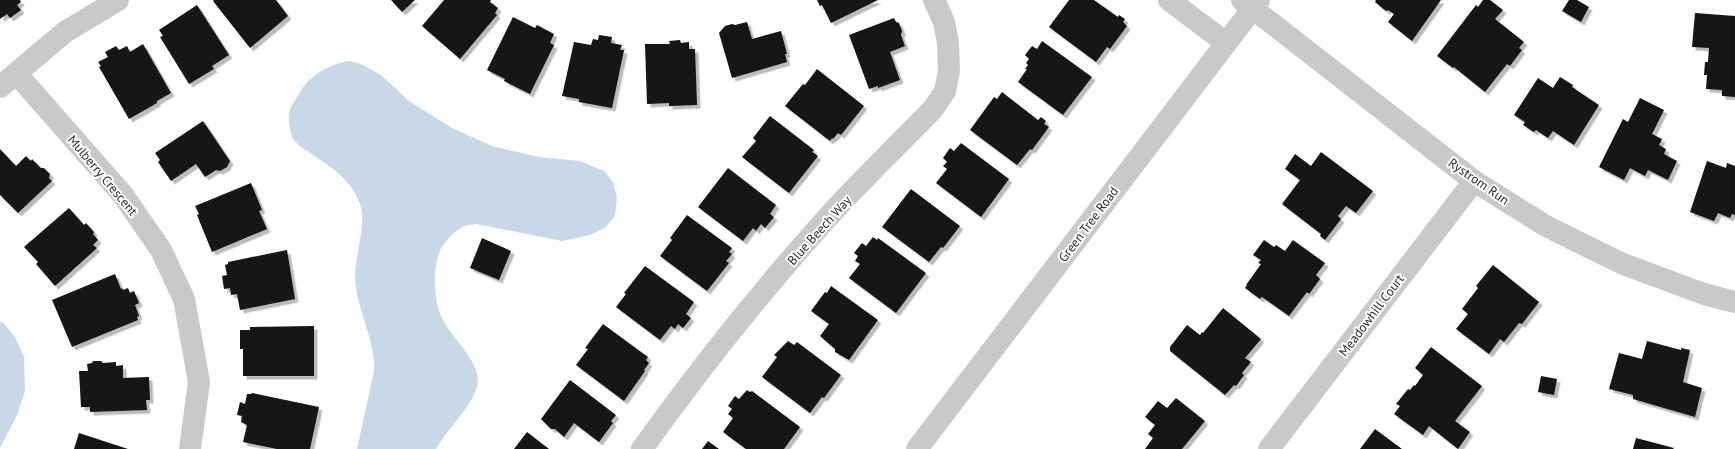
<svg xmlns="http://www.w3.org/2000/svg" width="1735" height="449" font-family="'PT Sans',sans-serif">
<style>
.water{fill:#c8d8e7}
.building{fill:#131313;filter:url(#shadow)}
.lines{fill:none;stroke-linecap:round;stroke-linejoin:round}
.minor{stroke:#c9c9c9;stroke-width:22}
.labels{text-anchor:middle;stroke-width:4;stroke-linejoin:round;paint-order:stroke}
.street-label{font-size:13px;fill:#2c2c2c;stroke:#fff}
</style>
<defs>
<filter id="shadow"><feDropShadow dx="3.5" dy="3.5" stdDeviation="0" flood-color="#0004"/></filter>
</defs>
<rect width="100%" height="100%" fill="#fff"/>
<!-- water -->
<g class="water">
<path d="M350,61L361,64L381,75L409,101L452,128L492,146L538,157L580,161L604,171L613,182L617,197L615,216L605,228L590,235L562,241L476,224C461,225 453,232 444,244C437,254 435,267 435,279C435,293 436,307 443,320C452,337 478,361 478,380C479,399 446,431 436,449H357L374,371C376,341 356,309 355,277C355,255 367,223 360,204C352,181 333,168 313,155C307,151 298,146 294,140C290,133 288,121 289,113C290,106 297,98 300,92C310,75 331,63 350,61Z"/>
<path d="M0,322H3L15,337L24,357L25,391L18,413L0,448Z"/>
</g>
<!-- building -->
<g class="building">
<path d="M0,0H20L21,2L17,5L21,10L10,18L7,14L0,19Z"/>
<path d="M214,0H276L288,16L250,48L213,1Z"/>
<path d="M391,0H415L402,12Z"/>
<path d="M444,0H491L490,2L498,8L495,13L497,15L460,59L422,26Z"/>
<path d="M817,0H878L831,23L822,5L820,6Z"/>
<path d="M1069,0H1094L1118,17L1119,15L1125,19L1123,22L1127,26L1110,49L1107,47L1096,62L1049,27Z"/>
<path d="M1376,0H1441L1412,41L1388,22L1394,14L1388,10L1386,11L1375,2Z"/>
<path d="M1483,0H1490L1503,10L1495,19L1524,42L1519,48L1522,50L1510,66L1507,64L1485,92L1454,67L1453,68L1437,56L1476,5L1478,7Z"/>
<path d="M1569,0H1577L1589,7L1581,22L1562,11Z"/>
<path d="M197,5L229,55L212,66L214,69L189,84L160,37L163,36L159,30Z"/>
<path d="M1695,13L1735,16V97L1722,96V90L1706,89L1707,75H1704L1705,62H1708L1709,48L1692,47Z"/>
<path d="M513,17L535,28L537,25L554,34L550,43L554,45L530,94L504,81L505,79L487,70Z"/>
<path d="M894,18L896,22L899,23L902,31L901,35L905,46L890,52L900,80L878,88V86L869,89L849,35Z"/>
<path d="M747,22L752,39L781,31L787,54H785L787,62L732,78L719,33L725,26L732,24L735,25Z"/>
<path d="M599,35L612,37L611,43L622,45L620,50H624L612,108L579,102V99L562,96L574,42L591,45L593,39L598,40Z"/>
<path d="M680,40L681,43L689,42V49H695L697,105L669,106V103L647,104L645,44H670L669,41Z"/>
<path d="M1042,41L1092,77L1063,115L1018,82L1027,69H1025L1028,65L1026,63L1029,59L1025,55L1032,46L1037,49Z"/>
<path d="M143,44L171,93L157,101V103L129,119L99,67L101,66L98,62L108,57L105,52L116,46L119,50L127,46L130,52Z"/>
<path d="M817,69L864,106L841,135L838,133L833,139L832,138L830,141L785,106L803,84L805,85Z"/>
<path d="M1560,77L1573,85L1572,87L1599,105L1574,145L1553,131L1548,138L1536,130L1534,132L1523,125L1525,122L1514,115L1538,78L1553,88Z"/>
<path d="M1002,92L1038,120L1041,117L1046,121L1044,124L1049,127L1032,150L1030,149L1017,165L970,130L994,97L997,99Z"/>
<path d="M1640,98L1664,110L1652,134L1662,139L1659,145L1666,149L1664,154L1677,161L1668,180L1648,170L1645,176L1630,168L1624,180L1599,167L1623,119L1628,122Z"/>
<path d="M770,116L814,150L812,152L818,156L789,193L742,157L756,141L753,138Z"/>
<path d="M203,121L230,161L227,167L220,171L216,170L205,177L196,164L171,181L158,162L160,160L155,153Z"/>
<path d="M961,143L1009,179L981,217L936,183L947,169L943,166L947,162L943,158L950,148L954,151Z"/>
<path d="M0,149L16,166L26,156L31,161L32,159L41,168H44L50,174L49,178L52,181L18,213L0,195Z"/>
<path d="M1321,152L1373,191L1356,213L1346,206L1338,216L1341,219L1325,240L1320,236L1321,234L1282,204L1300,180L1285,169L1295,154L1311,166Z"/>
<path d="M1707,161L1726,168L1727,163L1735,166V215L1732,214L1730,218L1718,213L1714,221L1690,212Z"/>
<path d="M728,168L776,205L770,214L774,217L765,228L761,224L756,231L753,228L743,241L698,207Z"/>
<path d="M251,183L262,210L259,211L267,229L212,252L197,215L199,214L195,206Z"/>
<path d="M911,189L960,226L943,248L941,247L929,262L882,227Z"/>
<path d="M69,208L84,225L86,223L94,232L93,234L98,240L93,245L97,248L55,286L36,264L38,262L24,247Z"/>
<path d="M687,215L732,248L729,252L732,254L726,261L729,263L707,291L660,256L672,240L670,238Z"/>
<path d="M873,237L877,240L878,238L926,273L896,313L849,278L860,264L855,261L858,256L854,253L862,243L866,246Z"/>
<path d="M482,238L511,251L499,280L470,268Z"/>
<path d="M1264,240L1274,247L1276,245L1285,251L1293,240L1325,263L1316,275L1320,279L1309,294L1307,292L1289,316L1262,297L1260,299L1245,288L1247,285H1246L1261,264L1258,263L1261,260L1253,255Z"/>
<path d="M287,250L295,299L240,310L237,294L231,295L230,288L224,289L222,276L227,275L225,265L228,264V262Z"/>
<path d="M1493,265L1539,302L1522,324L1519,323L1504,342L1500,339L1489,354L1456,329L1468,314L1462,309L1478,288L1476,286Z"/>
<path d="M645,266L694,302L686,314L691,318L683,328L678,324L675,329L671,326L660,340L616,307L626,294L624,293Z"/>
<path d="M115,274L121,289L122,288L123,290L128,288L130,293L134,291L139,303L135,305L139,316L137,317L138,320L72,347L52,300Z"/>
<path d="M831,286L878,320L849,360L835,352V349L820,336L829,324L811,311L825,292L827,293Z"/>
<path d="M1223,308L1261,339L1245,358L1251,362L1242,373L1244,375L1236,386L1234,385L1225,395L1170,351V347L1187,325L1200,335L1202,332L1203,333Z"/>
<path d="M603,324L648,357L646,360L649,363L644,370L645,371L624,401L576,365L588,349L585,348Z"/>
<path d="M314,326V376H243V349H240V330H250V327Z"/>
<path d="M788,341L794,345L797,342L841,375L824,398L822,397L810,413L762,377L777,357L774,355Z"/>
<path d="M1647,341L1681,350V348L1690,350L1683,382L1702,388L1695,417L1633,399V395L1609,389L1619,353L1642,359Z"/>
<path d="M1431,347L1482,386L1455,421L1470,432L1458,449L1429,426L1423,435L1394,414L1400,406L1396,404L1408,389L1410,390L1414,385L1415,386L1423,375L1415,368Z"/>
<path d="M93,361H101L103,363L116,362V366L123,365V378L149,377L150,400H146L147,410L90,412V407H81L79,371H88L87,364L92,363Z"/>
<path d="M1541,376L1557,379L1554,395L1538,392Z"/>
<path d="M570,380L616,415L611,421L613,423L599,442L574,423L564,437L555,429H551L541,419Z"/>
<path d="M747,390L750,392L752,391L800,427L784,449H746L723,432L733,418L728,414L732,409L728,406L735,396L739,399Z"/>
<path d="M252,393L319,407L310,449H277L243,442L247,425L241,422L242,416L237,415L240,402L245,404L247,394H251Z"/>
<path d="M1176,398L1205,421L1182,449H1145L1153,438L1148,434L1155,425L1145,417L1158,401L1167,408Z"/>
<path d="M1375,429L1402,449H1360Z"/>
<path d="M527,432L549,449H514Z"/>
<path d="M79,433L128,449H74Z"/>
<path d="M1636,438L1674,448L1673,449H1633Z"/>
<path d="M708,441L719,449H702Z"/>
</g>
<g class="lines">
<!-- minor -->
<g class="minor">
<path d="M1169,0L1226,43"/>
<path d="M1242,0L1474,181L1546,226L1623,264L1704,294L1735,302"/>
<path d="M16,73L123,195L161,250L184,299L199,382L190,449"/>
<path d="M0,87L65,32L118,0"/>
<path d="M642,449C703,364 769,281 840,204C870,172 902,141 933,109L945,91L949,71L948,43L944,22L934,0"/>
<path d="M917,449L1259,0"/>
<path d="M1269,449L1474,181"/>
</g>
</g>
<g class="labels">
<!-- street labels -->
<g class="street-label">
<text transform="translate(103 175) rotate(50)" y="5">Mulberry Crescent</text>
<text transform="translate(1479 181) rotate(35)" y="5">Rystrom Run</text>
<text transform="translate(1088 224) rotate(-53)" y="5">Green Tree Road</text>
<text transform="translate(819 230) rotate(-48)" y="5">Blue Beech Way</text>
<text transform="translate(1371 315) rotate(-53)" y="5">Meadowhill Court</text>
</g>
</g>
</svg>
